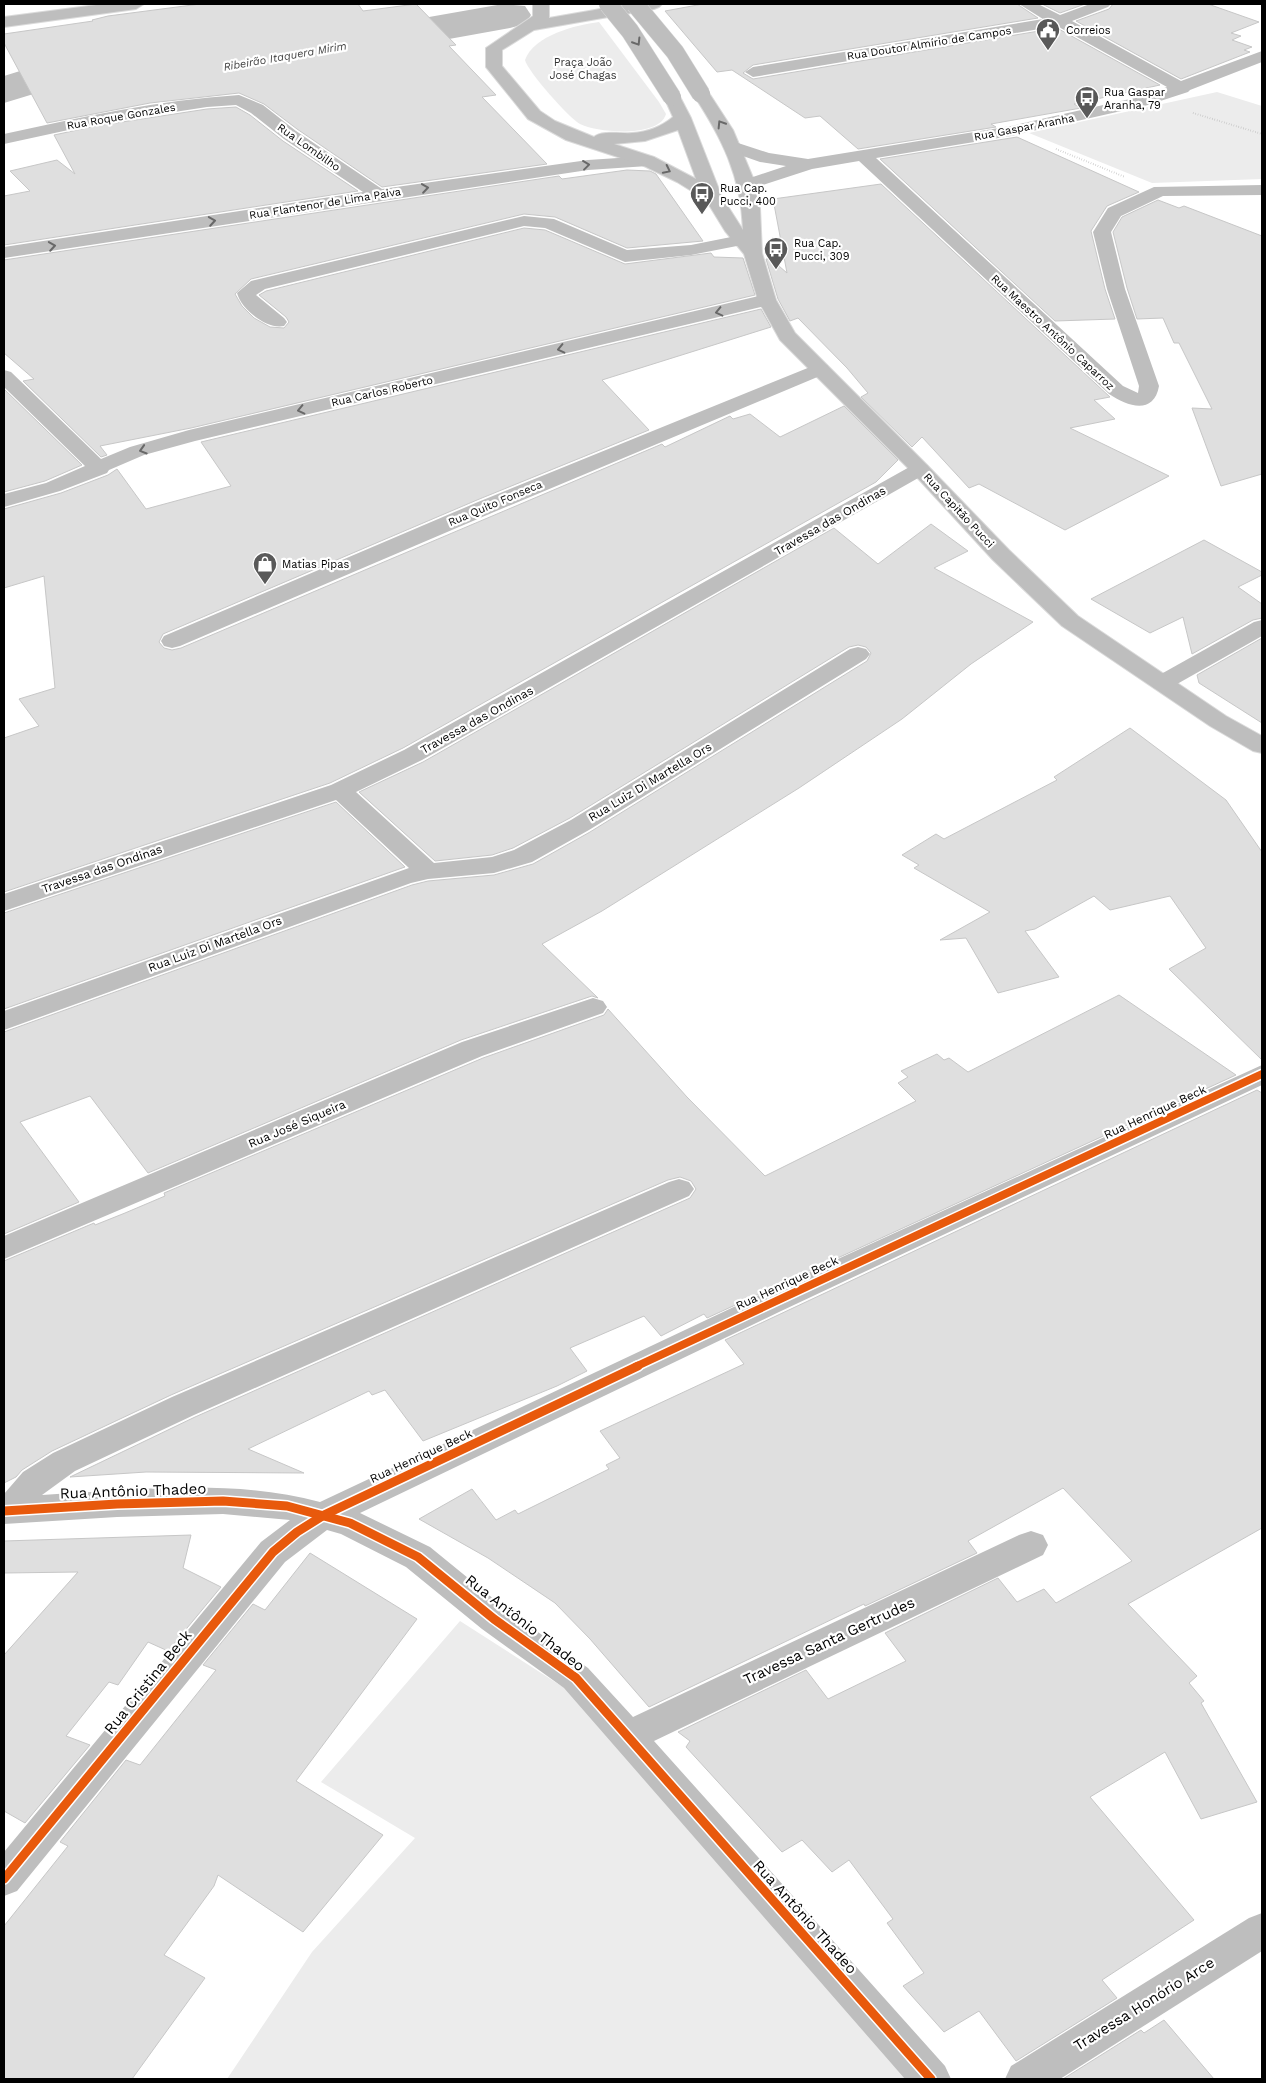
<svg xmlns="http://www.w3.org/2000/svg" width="1266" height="2083" font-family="'Work Sans',sans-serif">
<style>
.green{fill:#ececec}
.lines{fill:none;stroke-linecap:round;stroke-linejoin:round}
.river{fill:#bfbfbf;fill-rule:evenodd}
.building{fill:#dfdfdf;stroke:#c7c7c7}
.major-casing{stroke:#dbdbdb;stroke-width:2}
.path{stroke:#b9b9b9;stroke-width:2;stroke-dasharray:0.5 2;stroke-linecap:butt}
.minor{fill:#bebebe;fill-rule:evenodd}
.major{fill:#bebebe;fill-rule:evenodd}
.major-bridge-casing{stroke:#dbdbdb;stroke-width:19;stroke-linecap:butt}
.major-bridge{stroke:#bebebe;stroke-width:18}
.cycleway-far1-casing{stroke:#fff;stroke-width:11}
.cycleway-casing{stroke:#fff;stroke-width:12}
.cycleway-far1{stroke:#e8590c;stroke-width:8}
.cycleway{stroke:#e8590c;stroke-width:9}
.oneway{stroke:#686868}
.labels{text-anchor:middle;stroke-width:4.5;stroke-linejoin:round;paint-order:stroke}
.far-poi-label{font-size:11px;fill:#000;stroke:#fff;text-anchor:start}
.far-street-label{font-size:11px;fill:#000;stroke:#fff}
.far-water-label{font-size:11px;font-style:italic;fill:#444;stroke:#fff}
.far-park-label{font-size:11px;fill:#333;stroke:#fff}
.street-label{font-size:12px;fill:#000;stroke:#fff}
.near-street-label{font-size:15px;fill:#000;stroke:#fff}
</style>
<rect width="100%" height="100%" fill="#fff"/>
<!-- green -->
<g class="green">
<path d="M599,22L659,102L666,114C659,138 598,133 580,124C569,118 528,72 525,60C534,35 576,25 599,22Z"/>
<path d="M1217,92L1262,106V179L1152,183L1029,133Z"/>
<path d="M460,1621L566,1689L692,1829L909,2079H227L312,1952L415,1838L321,1782Z"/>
</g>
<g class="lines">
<!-- river -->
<g class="river">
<path d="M503,4L525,6L531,15L525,24L510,28L338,59L323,55L317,46L323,37L338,33Z"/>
<path d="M125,48L140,52L147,61L140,70L86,78L4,103V76L81,52Z"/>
</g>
</g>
<!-- building -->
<g class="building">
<path d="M200,4H358L363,11L416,4L456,45L449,46L496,95L482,97L547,164L382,187L297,129L264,104L239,93L150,103L47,123L4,43V34L93,21L92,20L108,16Z"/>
<path d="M703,4H1017L1038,18L753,65L743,73L753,79L1057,28L1160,85L1074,104L1081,108L991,124L996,127L858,149L820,116L805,118L732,70L717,72L665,11Z"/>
<path d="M1042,4H1085L1060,13Z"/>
<path d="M1113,4H1208L1259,22L1231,33L1241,36L1232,40L1252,47L1244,50L1250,52L1181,79L1076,21L1109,9Z"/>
<path d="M236,107L250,115L283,141L358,191L4,245V196L30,191L10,171L57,160L75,174L54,135L96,126L207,109Z"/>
<path d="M1017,137L1139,192L1107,206L1091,231L1105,289L1115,319L1055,321L880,159Z"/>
<path d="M627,170L650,171L656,174L703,241L627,248L555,217L524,214L251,279L235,294L242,306L254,318L270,327L284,328L289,322L286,317L259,295L266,291L524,228L545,230L625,264L711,253L714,257L743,258L755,295L191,428L100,446L107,455L101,457L23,381L34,379L4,353V260L559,176L562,179Z"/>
<path d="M881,184L1110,397L1094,400L1115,419L1070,428L1169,476L1065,530L979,484L969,488L922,437L912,447L861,397L868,393L847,368L798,318L790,321L778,299L766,259H771L787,273L773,199Z"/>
<path d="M1158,200L1179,208L1184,206L1262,236V474L1221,486L1192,408L1212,409L1179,343H1174L1163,318L1137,319L1127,288L1113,232L1122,217Z"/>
<path d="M761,309L771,327L602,380L649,430L477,500L163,634L159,642L164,648L172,650L181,648L662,444L665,447L730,416L733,419L750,414L780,437L844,406L898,460L876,482L403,748L330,783L4,892V738L39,726L19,699L55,688L44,576L4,588V509L61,493L108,475L117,469L146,509L231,486L201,442Z"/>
<path d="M4,389L82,465L45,481L4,492Z"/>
<path d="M931,524L968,551L934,568L1033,622L971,664L902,719L799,788L602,911L542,944L598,998L592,996L461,1040L148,1173L90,1096L20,1122L79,1202L4,1234V1032L412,885L428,881L494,875L533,864L590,832L867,661L871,653L866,647L858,645L849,647L570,818L513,848L492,855L435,861L359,792L423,762L834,528L878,564Z"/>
<path d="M1204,540L1262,572V575L1238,587L1262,604V618L1253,620L1192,654L1183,617L1150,633L1091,599Z"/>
<path d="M1262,638V723L1199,683L1197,675Z"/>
<path d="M1130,728L1226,800L1262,852V1060L1169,969L1206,948L1170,896L1110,910L1094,896L1035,929L1025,931L1059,977L998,993L966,938L940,940L990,912L914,868L919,865L902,855L936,834L944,839L1057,780L1054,777Z"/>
<path d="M336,802L405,867L4,1009V913Z"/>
<path d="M1119,995L1236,1075L707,1318L704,1314L661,1336L644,1316L570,1348L587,1371L557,1386L423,1441L385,1390L372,1395L369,1391L248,1449L304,1473L146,1472L70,1477L195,1417L690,1198L696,1189L691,1181L680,1177L668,1180L171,1395L52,1451L22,1470L16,1477L4,1483V1261L94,1223L95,1225L125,1213L165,1196L164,1193L483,1058L604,1015L608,1009L687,1097L765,1176L916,1101L898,1083L908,1077L901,1071L937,1054L944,1060L949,1058L968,1072Z"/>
<path d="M1257,1090L1262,1093V1528L1128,1604L1197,1676L1189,1683L1204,1701L1201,1703L1257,1802L1201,1819L1165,1752L1090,1797L1194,1920L1102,1980L1117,1998L1016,2061L979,2011L944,2032L903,1986L924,1973L887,1923L893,1919L849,1860L832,1872L802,1840L782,1852L686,1747L690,1741L678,1732L806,1670L828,1699L906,1661L885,1633L998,1578L1017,1602L1044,1589L1056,1603L1132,1561L1063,1488L968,1541L977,1553L865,1606L864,1604L649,1707L590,1639L555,1603L488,1558L419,1519L472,1489L496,1520L515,1510L518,1514L609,1469L606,1465L620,1458L600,1431L744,1364L725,1340Z"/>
<path d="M191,1535L183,1568L221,1587L168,1651L148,1642L118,1685L109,1682L66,1736L90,1745L25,1823L4,1811V1655L78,1572L4,1573V1541Z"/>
<path d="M310,1553L417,1619L296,1781L383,1835L303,1932L218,1875L214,1886L164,1955L205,1978L132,2079H4V1926L68,1846L60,1842L126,1760L140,1765L216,1670L203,1665L253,1604L265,1610Z"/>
<path d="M1164,2020L1214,2079H1063L1141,2030L1144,2033Z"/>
</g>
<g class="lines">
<!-- major casing -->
<g class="major-casing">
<g id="major">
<path d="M104,4H144L136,9L4,27V17Z"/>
<path d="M533,4H549V18L629,4H662L659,7L654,9L534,30L502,50V66L540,111L555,121L594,137C602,130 621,134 632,133C647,132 661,127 673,117L664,97L666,93H678L691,118L722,197L743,230C741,176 722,138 693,94L695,90H707L733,130L756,185L760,208L762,253L776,300L795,333L927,465L1009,550L1078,616L1226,716L1262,736V753L1253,751L1210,726L1062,626L993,560L913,473L780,340L758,300L744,254L725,231L706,200L677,182L642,165L566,140L528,119L486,67V48L533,16ZM678,130L696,179L654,157L614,144L645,141Z"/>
</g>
</g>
<!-- path -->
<g class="path">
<path d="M1193,113L1262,134"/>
<path d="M1056,149L1125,177"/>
</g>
<!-- minor -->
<g class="minor">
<path d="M1019,4H1038L1060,15L1090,4H1111L1108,7L1072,21L1181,81L1262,51V62L1190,90L1188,92L1148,105L1011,136L876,158L1123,386L1138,393L1139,386L1107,289L1093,232L1108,208L1154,187L1262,185V195L1163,196L1121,216L1111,232L1125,289L1159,386C1154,415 1128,407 1109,394L859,161L812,169L747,190L741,189L738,185L741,181L786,166L760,162L726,150L723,146L726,142L732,141L769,153L808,159L1011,126L1143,96L1167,87L1057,26L753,77L745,72L753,67L1043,19Z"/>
<path d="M239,95L263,105L296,131L382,189L588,160L648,156L654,157L657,161L654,165L648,166L588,170L4,258V247L363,192L284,139L251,113L236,105L207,107L96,124L4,144V134C81,117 160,100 239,95Z"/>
<path d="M524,216L554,219L627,250L691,245L741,235L747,236L750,240L747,244L691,255L625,262L545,228L524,226L265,289L256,295L284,318L287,322L284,326C267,330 241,309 237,293L251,281Z"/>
<path d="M767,294L774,296L776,300L774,304L195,441L144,455L109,470L107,473L60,491L4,507V494L46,483L85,466L4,387V370L11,372L101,459L130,447L189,430Z"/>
<path d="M820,363L827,365L830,369L827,373L494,512L180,646L172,648L164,646L161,641L164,636L478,502Z"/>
<path d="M920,463L927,465L930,469L927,473L422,760L356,792L434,863L492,857L514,850L571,820L850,649L858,647L866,649L870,654L866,659L589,830L532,862L494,873L428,879L411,883L4,1030V1011L409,868L336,800L4,911V894L331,785L404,750L913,465Z"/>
<path d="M1262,620V636L1170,688L1162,690L1154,688L1150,683L1154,678L1254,622Z"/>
<path d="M593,998L603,1001L607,1007L603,1013L482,1056L4,1259V1236L462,1042Z"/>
<path d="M1262,1065V1085L779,1312L360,1513L430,1547L506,1609L588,1668L633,1717L1019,1535L1031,1531L1043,1535L1048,1545L1043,1555L654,1741L945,2066L951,2079H905L564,1688L482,1629L406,1567L341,1534L327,1530L285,1562L17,1891L4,1896V1852L261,1542L290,1520L223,1514L117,1517L4,1524V1494L23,1472L53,1453L172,1397L669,1182L679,1179L689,1182L694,1189L689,1196L194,1415L75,1471L42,1495C134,1490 231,1478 320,1502L757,1296Z"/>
<path d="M1262,1913V1951L1060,2079H1005L1011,2066L1249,1918Z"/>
</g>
<!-- major -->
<use href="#major" class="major"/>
<!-- major-bridge casing -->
<g class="major-bridge-casing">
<g id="major-bridge">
<path d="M608,4L630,31L672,97"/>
<path d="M635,4L675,52L701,94"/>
</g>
</g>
<!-- major-bridge -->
<use href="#major-bridge" class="major-bridge"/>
<!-- cycleway-far1 casing -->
<g class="cycleway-far1-casing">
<path id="cycleway-far1" d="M635,1367L1262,1074"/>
</g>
<!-- cycleway casing -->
<g class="cycleway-casing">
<g id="cycleway">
<path d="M4,1511L117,1504L223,1501L287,1506L350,1523L418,1557L494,1619L576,1678L931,2079"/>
<path d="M4,1879L273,1552L297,1532L324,1515L638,1366"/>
</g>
</g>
<!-- cycleway-far1 -->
<use href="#cycleway-far1" class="cycleway-far1"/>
<!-- cycleway -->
<use href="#cycleway" class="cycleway"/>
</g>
<!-- one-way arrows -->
<defs><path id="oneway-chevron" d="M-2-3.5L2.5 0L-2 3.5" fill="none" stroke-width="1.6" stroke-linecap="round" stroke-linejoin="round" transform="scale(1.25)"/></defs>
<g class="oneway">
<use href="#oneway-chevron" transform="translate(637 42) rotate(58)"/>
<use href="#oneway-chevron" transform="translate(721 124) rotate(-122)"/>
<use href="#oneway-chevron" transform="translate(586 165) rotate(-7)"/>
<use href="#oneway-chevron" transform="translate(667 170) rotate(26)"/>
<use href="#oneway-chevron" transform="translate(425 188) rotate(-8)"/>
<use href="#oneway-chevron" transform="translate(212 221) rotate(-9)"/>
<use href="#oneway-chevron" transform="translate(52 246) rotate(-9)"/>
<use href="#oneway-chevron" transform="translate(719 312) rotate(167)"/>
<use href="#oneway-chevron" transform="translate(561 349) rotate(167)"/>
<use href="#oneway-chevron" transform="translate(301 410) rotate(167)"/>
<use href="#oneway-chevron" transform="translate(143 450) rotate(163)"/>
</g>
<!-- icons -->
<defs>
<g id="civic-pin" transform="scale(1.25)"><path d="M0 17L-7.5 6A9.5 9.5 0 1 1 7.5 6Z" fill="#595959" stroke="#fff"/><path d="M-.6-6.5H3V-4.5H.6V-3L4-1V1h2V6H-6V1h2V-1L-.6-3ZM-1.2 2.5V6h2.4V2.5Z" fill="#fff"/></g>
<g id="bus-pin" transform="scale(1.25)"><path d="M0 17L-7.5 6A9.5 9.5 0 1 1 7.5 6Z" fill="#595959" stroke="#fff"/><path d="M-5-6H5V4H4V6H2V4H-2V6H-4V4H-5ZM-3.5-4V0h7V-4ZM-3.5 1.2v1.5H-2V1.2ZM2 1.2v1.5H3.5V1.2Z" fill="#fff"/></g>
<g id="shop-pin" transform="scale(1.25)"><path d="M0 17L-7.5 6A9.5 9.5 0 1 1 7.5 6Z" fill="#595959" stroke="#fff"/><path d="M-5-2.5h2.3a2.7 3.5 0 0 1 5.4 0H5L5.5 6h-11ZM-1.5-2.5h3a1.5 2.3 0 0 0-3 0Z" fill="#fff"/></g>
</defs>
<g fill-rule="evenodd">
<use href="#civic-pin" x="1048" y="30"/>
<use href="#bus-pin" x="1087" y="98"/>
<use href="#bus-pin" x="702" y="194"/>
<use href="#bus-pin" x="776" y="249"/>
<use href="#shop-pin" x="265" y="564"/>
</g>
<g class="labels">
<!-- far-poi labels -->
<g class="far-poi-label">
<text x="1066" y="34">Correios</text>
<text x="1104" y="96">Rua Gaspar<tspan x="1104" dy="13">Aranha, 79</tspan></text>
<text x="720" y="192">Rua Cap.<tspan x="720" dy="13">Pucci, 400</tspan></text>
<text x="794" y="247">Rua Cap.<tspan x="794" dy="13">Pucci, 309</tspan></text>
<text x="282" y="568">Matias Pipas</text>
</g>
<!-- far-street labels -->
<g class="far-street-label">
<text transform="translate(929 43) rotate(-9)" y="4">Rua Doutor Almírio de Campos</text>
<text transform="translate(121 116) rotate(-10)" y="4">Rua Roque Gonzales</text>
<text transform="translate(1024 127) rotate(-11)" y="4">Rua Gaspar Aranha</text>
<text transform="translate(309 147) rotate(35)" y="4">Rua Lombilho</text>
<text transform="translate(325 203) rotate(-9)" y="4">Rua Flantenor de Lima Paiva</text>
<text transform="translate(1053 332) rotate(43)" y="4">Rua Maestro Antônio Caparroz</text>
<text transform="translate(382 391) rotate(-13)" y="4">Rua Carlos Roberto</text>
<text transform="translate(495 503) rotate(-23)" y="4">Rua Quito Fonseca</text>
<text transform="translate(959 510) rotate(47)" y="4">Rua Capitão Pucci</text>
</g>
<!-- far-water labels -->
<g class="far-water-label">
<text transform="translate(285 56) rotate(-10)" y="4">Ribeirão Itaquera Mirim</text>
</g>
<!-- far-park labels -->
<g class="far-park-label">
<text x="583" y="66">Praça João<tspan x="583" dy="13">José Chagas</tspan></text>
</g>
<!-- street labels -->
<g class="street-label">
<text transform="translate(830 521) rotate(-30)" y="4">Travessa das Ondinas</text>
<text transform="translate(477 720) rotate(-29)" y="4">Travessa das Ondinas</text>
<text transform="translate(650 782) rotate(-31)" y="4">Rua Luiz Di Martella Ors</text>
<text transform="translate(102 869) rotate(-19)" y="4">Travessa das Ondinas</text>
<text transform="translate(215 944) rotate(-20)" y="4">Rua Luiz Di Martella Ors</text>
<text transform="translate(1155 1112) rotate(-25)" y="4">Rua Henrique Beck</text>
<text transform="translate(297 1124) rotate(-23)" y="4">Rua José Siqueira</text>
<text transform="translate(787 1283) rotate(-25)" y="4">Rua Henrique Beck</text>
<text transform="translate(421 1456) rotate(-25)" y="4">Rua Henrique Beck</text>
</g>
<!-- near-street labels -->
<g class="near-street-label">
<text transform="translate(133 1491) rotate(-2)" y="5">Rua Antônio Thadeo</text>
<text transform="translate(525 1623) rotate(38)" y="5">Rua Antônio Thadeo</text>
<text transform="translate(829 1641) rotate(-25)" y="5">Travessa Santa Gertrudes</text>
<text transform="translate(148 1682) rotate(-51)" y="5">Rua Cristina Beck</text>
<text transform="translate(805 1917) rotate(48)" y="5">Rua Antônio Thadeo</text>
<text transform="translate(1144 2004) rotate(-32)" y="5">Travessa Honório Arce</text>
</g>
</g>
<!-- border -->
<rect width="1266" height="2083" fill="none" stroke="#000000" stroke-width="10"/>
</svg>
